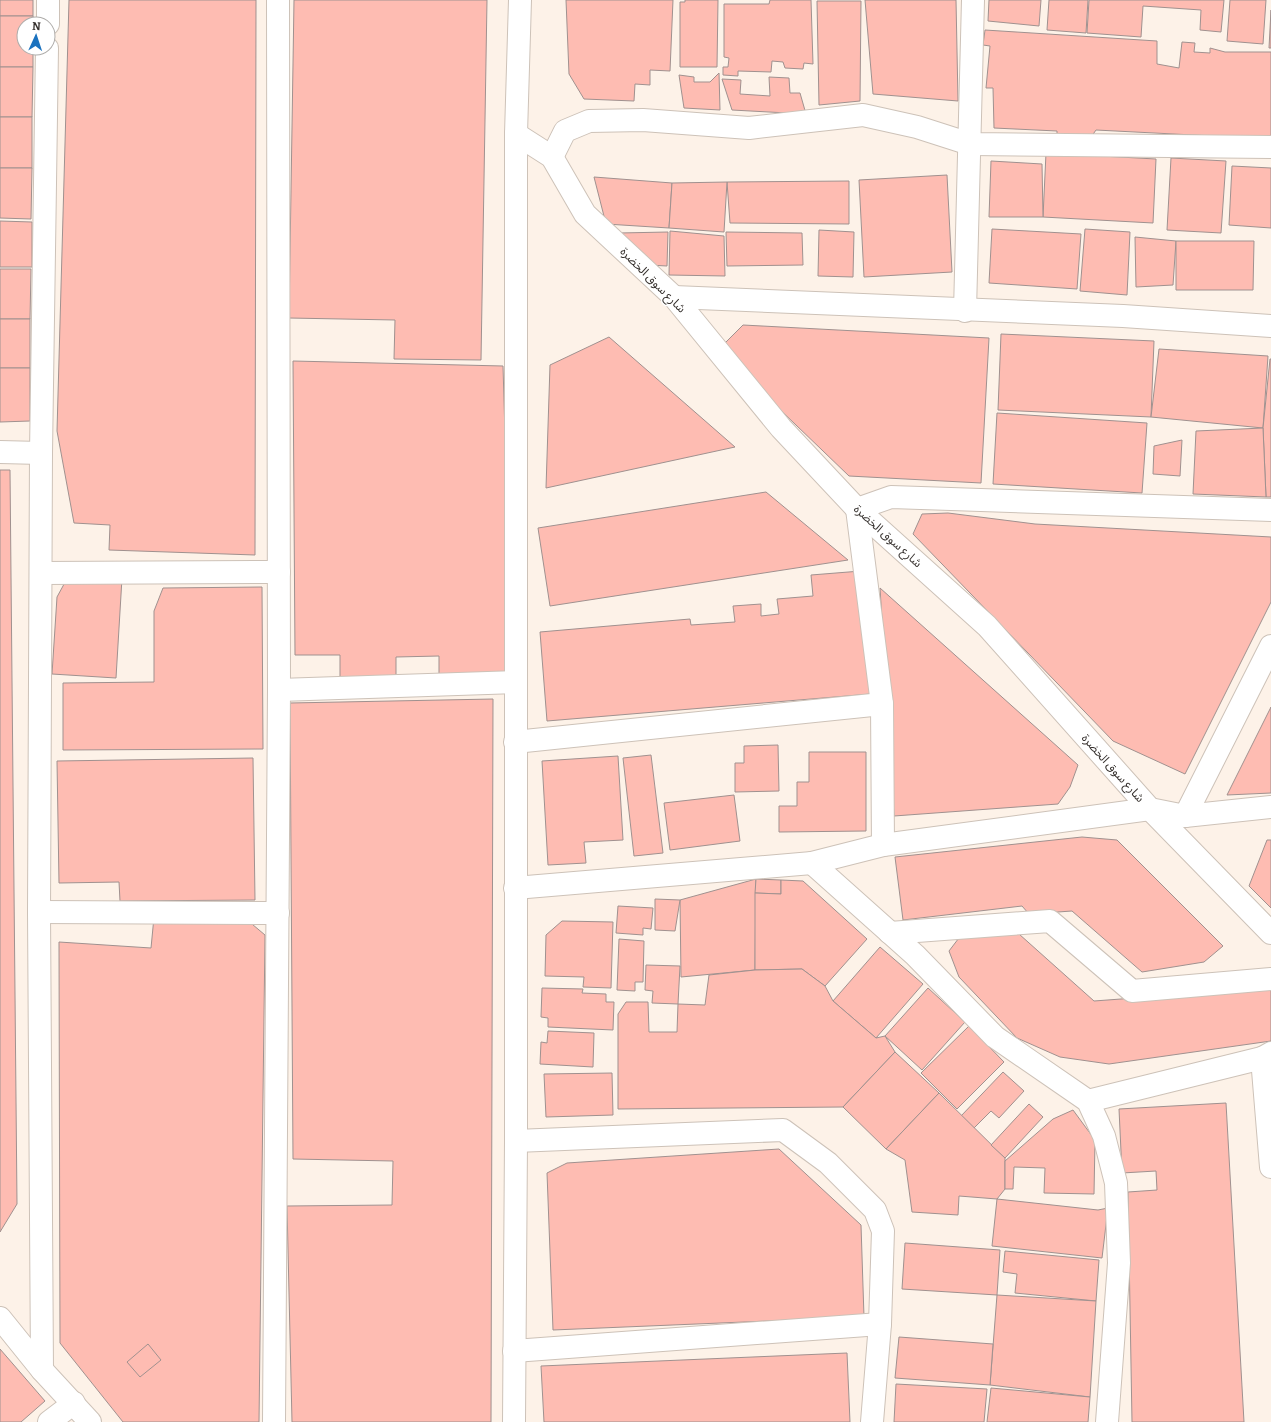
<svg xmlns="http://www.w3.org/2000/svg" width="1271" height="1422" font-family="Bitter,'Noto Sans Arabic',serif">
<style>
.building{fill:#febcb2;stroke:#a0918f}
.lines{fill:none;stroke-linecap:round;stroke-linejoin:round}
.minor-casing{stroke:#cdc2b8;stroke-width:24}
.minor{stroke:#fff;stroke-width:22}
.labels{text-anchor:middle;stroke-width:3;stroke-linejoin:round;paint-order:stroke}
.street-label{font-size:12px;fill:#36312e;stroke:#fff}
</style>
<rect width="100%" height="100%" fill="#fdf2e8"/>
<!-- building -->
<g class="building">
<rect x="0" y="0" width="33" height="16"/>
<path d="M69,0H256L255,555L109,550L110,525L74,523L57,431Z"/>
<path d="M294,0H487L481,360L394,359L395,320L289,318Z"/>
<path d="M566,0H673L670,71L650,70V85L635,84L634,101L584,99L569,74Z"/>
<path d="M685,0H718L717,67H680V2H685Z"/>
<path d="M770,0H811L813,64L804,63L803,69L785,68L783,62L772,61L771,72L738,71V76L723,75V67H728L729,58L724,57V4H769Z"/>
<path d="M865,0H956L958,101L873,94Z"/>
<path d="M989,0H1041L1039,26L988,21Z"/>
<path d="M1049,0H1088L1086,33L1047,30Z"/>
<path d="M1089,0H1224L1221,32L1200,30L1201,10L1143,6L1141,37L1087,33Z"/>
<path d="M1230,0H1266L1263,44L1227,41Z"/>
<path d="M817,1H861L860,101L819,105Z"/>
<path d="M1271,10V48H1269Z"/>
<path d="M0,16H33V24H24V48H33V67H0Z"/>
<path d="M985,30L1157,41V64L1179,68L1182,42L1195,43L1194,52L1210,53V48L1225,52H1271V139L1096,130L1089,140H1057V131L994,128L993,88H986L990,46L983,45Z"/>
<path d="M0,67H33L32,117H0Z"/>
<path d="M719,73L720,110L684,108L679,75L694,77V82H710Z"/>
<path d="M769,77L789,78L790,93H800L806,114L732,110L722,79L741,80L740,94L770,96Z"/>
<rect x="0" y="117" width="32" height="51"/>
<path d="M1046,153L1156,159L1153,223L1043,217Z"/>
<path d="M1171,158L1226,161L1221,233L1167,230Z"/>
<path d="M991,161L1042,164L1043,217H989Z"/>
<path d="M1232,166L1271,168V228L1229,225Z"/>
<path d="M0,168H32L31,219L0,218Z"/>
<path d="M947,175L952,272L864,277L859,180Z"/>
<path d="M594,177L672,183L669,228L606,224Z"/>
<path d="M849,181V224L730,223L727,182Z"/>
<path d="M727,182L724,232L669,228L672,183Z"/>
<path d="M0,221L32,222V267H0Z"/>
<path d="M992,229L1081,234L1077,289L989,283Z"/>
<path d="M1085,229L1130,232L1127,295L1080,291Z"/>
<path d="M819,230L854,232L853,277L818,276Z"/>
<path d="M670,231L724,236L725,276L669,275Z"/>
<path d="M668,232L667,266L648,265L619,233Z"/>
<path d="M726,232L802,233L803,265L727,266Z"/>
<path d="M1135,237L1176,241L1173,285L1136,287Z"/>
<path d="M1176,241H1254L1253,290H1176Z"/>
<path d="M0,269H31L30,319H0Z"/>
<rect x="0" y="319" width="30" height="49"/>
<path d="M743,325L989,338L981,483L849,476L718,350Z"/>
<path d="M1001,334L1154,341L1151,417L998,410Z"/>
<path d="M609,337L735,447L546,488L550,365Z"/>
<path d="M1159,349L1268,356L1263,428L1151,417Z"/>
<path d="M1270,359H1271V497H1266L1263,428Z"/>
<path d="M293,361L503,366L512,674L439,675V656L396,657V676L340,677V655H295Z"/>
<path d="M0,368H30V421L0,422Z"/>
<path d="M997,413L1147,423L1142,493L993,484Z"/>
<path d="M1263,428L1266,497L1193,494L1196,431Z"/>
<path d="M1182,440L1180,476L1153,474L1154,446Z"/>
<path d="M0,470H10L17,1204L0,1232Z"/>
<path d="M766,492L848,560L550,606L538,528Z"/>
<path d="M948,513L1035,524L1271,537V602L1185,774L1113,741L913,534L922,514Z"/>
<path d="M861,571L871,694L547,721L540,632L690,619L691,625L735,622L733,606L761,604V616L779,614L777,599L813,596L811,575Z"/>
<path d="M69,575L122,578L116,678L52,674L57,597Z"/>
<path d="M262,587L263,749L63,750V683L154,682V611L163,588Z"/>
<path d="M880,588L1078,765L1070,787L1058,804L894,816Z"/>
<path d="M493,699L491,1422H292L287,1206L392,1205L393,1161L293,1159L290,703Z"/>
<path d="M1271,707V793L1227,795Z"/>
<path d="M778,745L779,791L735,792V763H744V746Z"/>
<path d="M809,752H866V831L779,832V806H797V782H809Z"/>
<path d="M651,755L663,853L634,856L623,758Z"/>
<path d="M618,756L623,840L584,842L586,863L548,865L542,761Z"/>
<path d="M253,758L255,900L120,901L119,882L59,883L57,761Z"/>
<path d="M734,795L740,841L670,850L664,803Z"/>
<path d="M1082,837L1117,840L1223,946L1204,962L1142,972L1072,911L1029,914L1022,906L903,920L895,857Z"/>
<path d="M1267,840H1271V908L1249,886Z"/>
<path d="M756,879L755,970L681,977L680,900Z"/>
<path d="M756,879L781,880V894L755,893Z"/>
<path d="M781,880L803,881L867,939L825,986L802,969L755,970V893L781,894Z"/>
<path d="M655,899L680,900L675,931L655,930Z"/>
<path d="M618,906L653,908L651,929L643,928V935L616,933Z"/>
<path d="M154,917L246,919L265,935L259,1422H123L60,1343L59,942L151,948Z"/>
<path d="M562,921L613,922L611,988L583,987L584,977L545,976L546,935Z"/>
<path d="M965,930L1019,934L1094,1001L1269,988L1271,990V1041L1109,1064L1060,1057L1017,1038L959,977L949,951Z"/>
<path d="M619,939L644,941L643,982H635V991L617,990Z"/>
<path d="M880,947L923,984L876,1038L833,1001Z"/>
<path d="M646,965L680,966L678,1004L652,1003L653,991L645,990Z"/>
<path d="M802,969L825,986L833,1001L876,1038L885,1036L895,1052L843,1107L618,1109V1014L626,1002H648L649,1032H677L678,1004L705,1005L709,975L755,970Z"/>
<path d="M542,988L583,989L582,993L606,994V1002H614L613,1030L548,1027V1018L541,1017Z"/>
<path d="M928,988L965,1022L922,1070L885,1036Z"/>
<path d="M969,1026L1004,1062L957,1109L921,1073Z"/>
<path d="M548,1031L594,1033L593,1067L540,1064L541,1042L547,1043Z"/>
<path d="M895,1052L939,1093L886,1149L843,1107Z"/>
<path d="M1003,1072L1024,1091L999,1118L991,1111L974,1128L961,1116Z"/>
<path d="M612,1073L613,1115L546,1117L544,1074Z"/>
<path d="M939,1093L1005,1158V1189L997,1199L959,1196L958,1215L912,1212L905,1160L886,1149Z"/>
<path d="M1226,1103L1244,1422H1132L1128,1192L1157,1190L1156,1171L1122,1173L1119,1109Z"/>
<path d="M1029,1104L1043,1117L1005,1158L991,1145Z"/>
<path d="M1073,1110L1095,1140L1094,1194L1044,1193L1045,1168L1014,1167L1013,1189H1005V1161L1053,1119Z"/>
<path d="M779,1149L861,1225L864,1317L553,1330L547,1173L567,1163Z"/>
<path d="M997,1199L1098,1210L1108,1208L1102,1258L992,1246Z"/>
<path d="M905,1243L1000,1250L997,1295L902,1289Z"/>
<path d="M1005,1251L1099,1260L1096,1301L1015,1293L1017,1274L1003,1272Z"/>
<path d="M997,1295L1096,1301L1090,1397L990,1385Z"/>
<path d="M899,1337L993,1344L990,1385L895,1378Z"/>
<path d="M148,1344L161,1360L140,1377L127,1362Z"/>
<path d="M0,1349L45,1401L21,1422H0Z"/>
<path d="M847,1353L850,1422H544L541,1366Z"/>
<path d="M896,1384L987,1389L984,1422H894Z"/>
<path d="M991,1388L1090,1397L1088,1422H987Z"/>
</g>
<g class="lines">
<!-- minor casing -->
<g class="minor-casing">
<g id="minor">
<path d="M48,24V0"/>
<path d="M516,134L552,157L585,214L674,297L781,428L857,509L987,626L1150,809L1271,933"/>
<path d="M552,157L565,131L589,121L643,120L749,128L863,115L917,127L970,144L1271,147"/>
<path d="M674,297L1123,316L1271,326"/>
<path d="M965,311L973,0"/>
<path d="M0,452L41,453"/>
<path d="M41,573L279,572"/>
<path d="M279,690L515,682"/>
<path d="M515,742L882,704"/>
<path d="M1185,816L1271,646"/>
<path d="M883,845L882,704L857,509L891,497L1271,510"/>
<path d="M812,863L915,955L995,1037L1088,1101L1104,1136L1116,1183L1119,1263L1107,1422"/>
<path d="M515,888L812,863L883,845L1150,809L1185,816L1271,807"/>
<path d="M39,912L278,913"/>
<path d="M890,933L1050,921L1132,991L1271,979"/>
<path d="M1271,1053L1262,1058L1271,1167"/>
<path d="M1088,1101L1262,1058"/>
<path d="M516,1141L783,1130L828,1163L875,1210L883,1231L880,1324L872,1422"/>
<path d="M0,1318L42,1370L90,1422"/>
<path d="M514,1351L880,1324"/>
<path d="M42,1370L39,912L41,453L47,48"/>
<path d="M49,1422L74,1403"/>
<path d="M274,1422L279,690L278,0"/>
<path d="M514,1422L516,1141V134L520,0"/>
</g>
</g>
<!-- minor -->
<use href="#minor" class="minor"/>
</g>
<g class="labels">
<!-- street labels -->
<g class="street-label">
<text transform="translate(653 280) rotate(45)" y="4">شارع سوق الخضرة</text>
<text transform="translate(888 536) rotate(42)" y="4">شارع سوق الخضرة</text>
<text transform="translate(1113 768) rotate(48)" y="4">شارع سوق الخضرة</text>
</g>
</g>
<!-- north arrow -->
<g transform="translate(36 36) rotate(3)"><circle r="19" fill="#ffffff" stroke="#afadab"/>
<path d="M0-3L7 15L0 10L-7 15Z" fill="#1b72bf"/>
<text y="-6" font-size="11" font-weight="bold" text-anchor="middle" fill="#36312e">N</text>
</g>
</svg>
